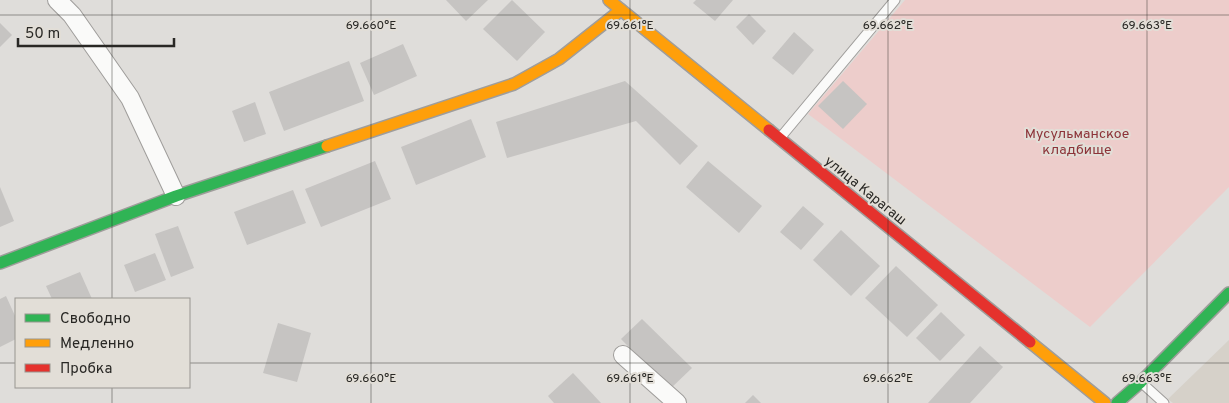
<svg xmlns="http://www.w3.org/2000/svg" width="1229" height="403" font-family="Overpass,sans-serif">
<style>
.built{fill:#d6d1c9}
.green{fill:#edcdcb}
.building{fill:#c6c4c2}
.lines{fill:none;stroke-linecap:round;stroke-linejoin:round}
.lane-casing{stroke:#9f9d9b;stroke-width:11}
.street-casing{stroke:#9f9d9b;stroke-width:20}
.fast-casing{stroke:#9f9d9b;stroke-width:14}
.slow-casing{stroke:#9f9d9b;stroke-width:14}
.jam-casing{stroke:#9f9d9b;stroke-width:14}
.lane{stroke:#fafaf9;stroke-width:9}
.street{stroke:#fafaf9;stroke-width:18}
.fast{stroke:#30b455;stroke-width:11}
.slow{stroke:#ff9f0a;stroke-width:11}
.jam{stroke:#e5322d;stroke-width:11}
.ticks{fill:none;stroke:#292825;stroke-width:1;stroke-opacity:0.45}
.labels{text-anchor:middle;stroke-width:4;stroke-linejoin:round;paint-order:stroke}
.park-label{font-size:14px;fill:#8c3338;stroke:#e2ded7}
.street-label{font-size:14px;fill:#292825;stroke:#e2ded7}
.ticks-label{font-size:12px;text-anchor:middle;fill:#292825;stroke:#e2ded7;stroke-width:4;stroke-linejoin:round;paint-order:stroke}
</style>
<rect width="100%" height="100%" fill="#dfddda"/>
<!-- built -->
<path class="built" d="M1229,340V403H1173L1168,399Z"/>
<!-- green -->
<path class="green" d="M905,0H1229V187L1090,327L808,114Z"/>
<!-- building -->
<g class="building">
<path d="M446,0H488L466,21Z"/>
<path d="M512,0L545,32L517,61L483,29Z"/>
<path d="M696,0H733L715,21L693,3Z"/>
<path d="M749,14L766,31L753,45L736,27Z"/>
<path d="M0,23L12,35L0,47Z"/>
<path d="M794,32L814,50L793,75L772,58Z"/>
<path d="M403,44L417,76L374,95L360,63Z"/>
<path d="M349,61L364,101L284,131L269,92Z"/>
<path d="M625,81L698,146L680,165L636,121L507,158L496,122Z"/>
<path d="M843,81L867,104L843,129L818,106Z"/>
<path d="M255,102L266,134L244,142L232,111Z"/>
<path d="M471,119L486,157L416,185L401,147Z"/>
<path d="M375,161L391,199L321,227L305,189Z"/>
<path d="M708,161L762,206L739,233L686,187Z"/>
<path d="M0,187L14,221L0,227Z"/>
<path d="M293,190L306,223L247,245L234,212Z"/>
<path d="M803,206L824,224L801,250L780,232Z"/>
<path d="M178,226L194,268L171,277L155,234Z"/>
<path d="M841,230L880,266L851,296L813,260Z"/>
<path d="M155,253L166,280L135,292L124,265Z"/>
<path d="M896,266L938,305L907,337L865,298Z"/>
<path d="M80,272L92,299H52L46,286Z"/>
<path d="M6,296L16,318V339L0,347V299Z"/>
<path d="M941,312L965,335L940,361L916,338Z"/>
<path d="M642,319L692,368L670,389L621,339Z"/>
<path d="M278,323L311,333L297,382L263,373Z"/>
<path d="M980,346L1003,367L970,403H928Z"/>
<path d="M573,373L601,403H554L548,396Z"/>
<path d="M753,395L761,403H745Z"/>
</g>
<g class="lines">
<!-- lane casing -->
<g class="lane-casing">
<g id="lane">
<path d="M780,138L895,0"/>
<path d="M1143,384L1164,403"/>
</g>
</g>
<!-- street casing -->
<g class="street-casing">
<g id="street">
<path d="M57,0L72,15L130,98L176,196"/>
<path d="M623,355L677,403"/>
</g>
</g>
<!-- fast casing -->
<g class="fast-casing">
<g id="fast">
<path d="M0,263L176,196L327,146"/>
<path d="M1117,403L1141,382L1229,293"/>
</g>
</g>
<!-- slow casing -->
<g class="slow-casing">
<g id="slow">
<path d="M609,0L769,130"/>
<path d="M327,146L514,84L559,59L621,10"/>
<path d="M1030,342L1105,403"/>
</g>
</g>
<!-- jam casing -->
<g class="jam-casing">
<path id="jam" d="M769,130L1030,342"/>
</g>
<!-- lane -->
<use href="#lane" class="lane"/>
<!-- street -->
<use href="#street" class="street"/>
<!-- fast -->
<use href="#fast" class="fast"/>
<!-- slow -->
<use href="#slow" class="slow"/>
<!-- jam -->
<use href="#jam" class="jam"/>
</g>
<!-- ticks -->
<path class="ticks" d="M112,0V299M371,0V403M630,0V403M888,0V403M1147,0V403M0,15H1229M0,363H16M189,363H1229M112,387V403"/>
<g class="labels">
<!-- park labels -->
<g class="park-label">
<text x="1077" y="138">Мусульманское<tspan x="1077" dy="16">кладбище</tspan></text>
</g>
<!-- street labels -->
<g class="street-label">
<text transform="translate(866 190) rotate(39)" y="5">улица Карагаш</text>
</g>
</g>
<g class="ticks-label">
<text x="371" y="29">69.660°E</text>
<text x="630" y="29">69.661°E</text>
<text x="888" y="29">69.662°E</text>
<text x="1147" y="29">69.663°E</text>
<text x="371" y="382">69.660°E</text>
<text x="630" y="382">69.661°E</text>
<text x="888" y="382">69.662°E</text>
<text x="1147" y="382">69.663°E</text>
</g>
<!-- legend -->
<rect x="15" y="298" width="175" height="90" fill="#e2ded7" stroke="#989590"/>
<rect x="25" y="314" width="25" height="8" fill="#30b455" stroke="#989590"/>
<text x="60" y="323" font-size="15" fill="#292825">Свободно</text>
<rect x="25" y="339" width="25" height="8" fill="#ff9f0a" stroke="#989590"/>
<text x="60" y="348" font-size="15" fill="#292825">Медленно</text>
<rect x="25" y="364" width="25" height="8" fill="#e5322d" stroke="#989590"/>
<text x="60" y="373" font-size="15" fill="#292825">Пробка</text>
<!-- scale -->
<path d="M18 38v8h156v-8" fill="none" stroke="#292825" stroke-width="2.5"/>
<text x="25" y="38" font-size="15" fill="#292825" stroke="#e2ded7" stroke-width="4" paint-order="stroke">50 m</text>
</svg>
